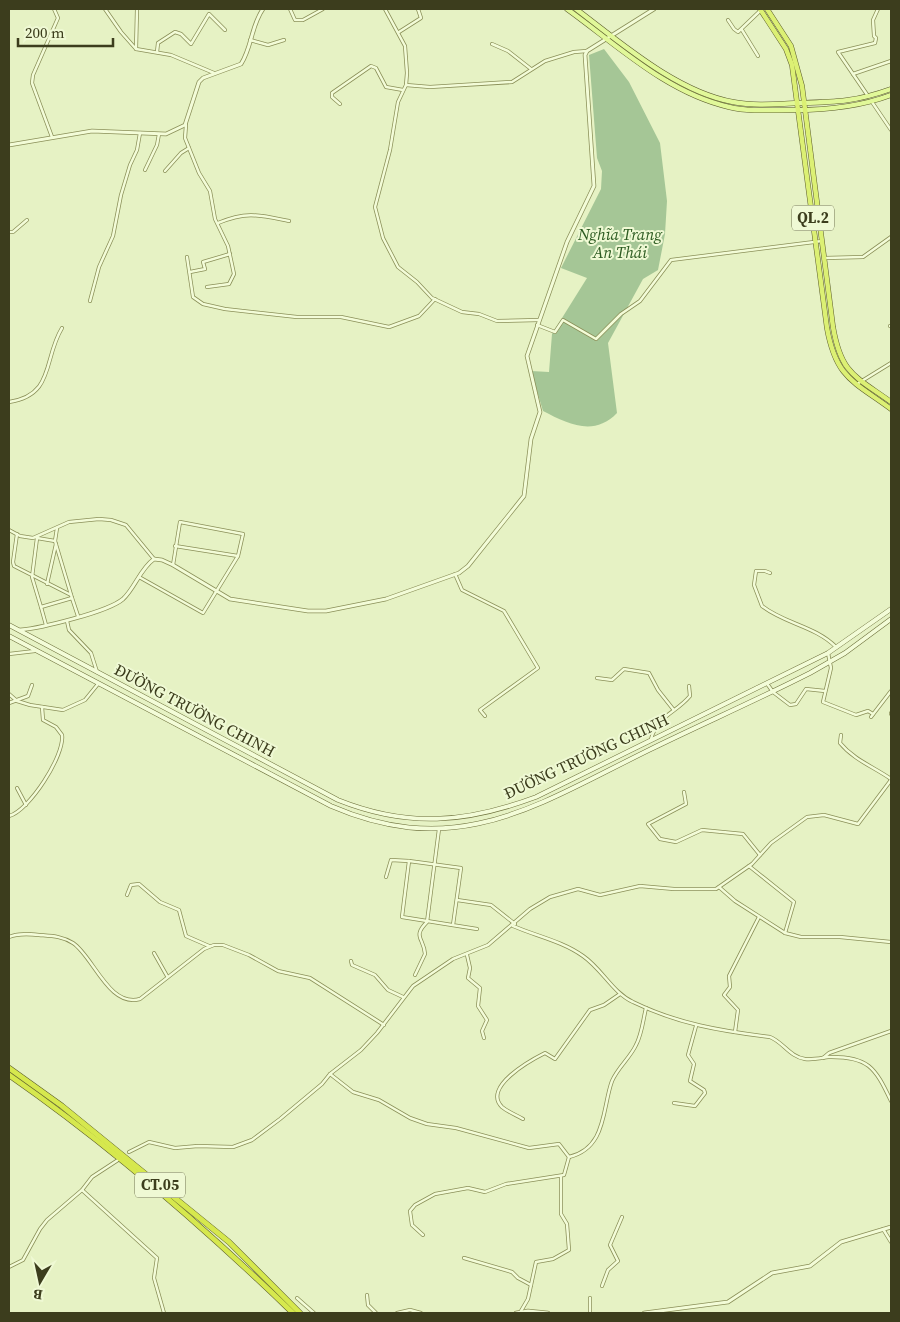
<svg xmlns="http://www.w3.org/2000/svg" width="900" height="1322" font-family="'Source Serif 4',serif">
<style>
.cemetery{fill:#a5c696}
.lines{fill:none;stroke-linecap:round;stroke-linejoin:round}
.minor-casing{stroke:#8a8f58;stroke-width:4}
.tertiary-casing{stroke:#8a8f58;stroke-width:4.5}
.secondary-casing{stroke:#6d703b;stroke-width:5}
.primary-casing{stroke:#5b5c2d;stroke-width:5.5}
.trunk-casing{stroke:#5b5c2d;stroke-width:5.5}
.motorway-casing{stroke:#5b5c2d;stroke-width:6}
.minor{stroke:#f3fcd8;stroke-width:2.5}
.tertiary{stroke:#f3fcd8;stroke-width:3}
.secondary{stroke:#f3fcd8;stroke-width:4}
.primary{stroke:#e1f899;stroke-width:4.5}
.trunk{stroke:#dcf074;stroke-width:4.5}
.motorway{stroke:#d6e84e;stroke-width:5}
.labels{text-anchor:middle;stroke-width:4;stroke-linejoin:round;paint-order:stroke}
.shield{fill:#eff9d4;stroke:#727554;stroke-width:1}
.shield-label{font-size:15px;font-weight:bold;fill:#3c3d1d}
.park-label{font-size:16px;font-style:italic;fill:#2d5c22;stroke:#eff9d4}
.street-label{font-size:16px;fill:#3c3d1d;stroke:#eff9d4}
</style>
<rect width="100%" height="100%" fill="#e6f2c4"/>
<!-- cemetery -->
<path class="cemetery" d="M604,49L629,82L660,143L667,201L665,234L658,270L643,279L608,343L617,413C594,437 568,424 543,411L531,371L549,372L552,334L587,278L561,268L601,189L602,171L597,158L589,55Z"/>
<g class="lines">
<!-- minor casing -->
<g class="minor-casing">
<g id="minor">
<path d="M105,9L121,32L136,49L171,55L214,73"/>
<path d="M290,9L295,20H303L323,9"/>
<path d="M385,9L405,46L407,73L406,85L398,102L390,150L375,207L383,238L398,267L417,282L432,298L462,312L479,314L497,321L539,320"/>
<path d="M728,20L734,29L738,32L760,11"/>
<path d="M742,30L758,56"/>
<path d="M399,32L421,18L418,9"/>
<path d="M250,40L268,45L284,40"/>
<path d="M492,44L508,51L531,69"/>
<path d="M136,49L137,9"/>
<path d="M157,52L158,43L175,32L181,34L191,44L209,14L225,30"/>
<path d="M853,74L891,61"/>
<path d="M406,85L430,87L512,82L545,61L574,52L587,51"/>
<path d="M868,96L838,52L875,43L876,38L874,36L873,20L878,9"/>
<path d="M872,102L891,130"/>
<path d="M340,104L332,97V93L371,66L376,68L386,87L403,90"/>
<path d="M186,125L185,138L199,173L210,191L215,219L228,246L234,274L229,284L207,287"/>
<path d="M52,137L32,83L33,75L58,18L54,9"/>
<path d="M145,170L157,145L159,134"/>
<path d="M165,171L181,153L189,148"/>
<path d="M218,223C247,211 259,215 289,221"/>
<path d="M9,232H13L27,220"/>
<path d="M187,257L193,297L203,304L225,309L297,317H341L389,327L419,316L435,299"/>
<path d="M825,258L863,257L891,237"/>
<path d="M190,272L205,269L203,262L230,254"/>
<path d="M90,301L99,267L113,236L121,195L130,165L137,150L140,133"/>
<path d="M537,325L555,332L563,320L596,339L621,314L640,301L671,260L822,241"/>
<path d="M890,326H891"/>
<path d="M857,384L891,363"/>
<path d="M9,402C55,395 43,359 62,328"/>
<path d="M57,528L55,541L72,598"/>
<path d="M9,530L20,536L33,538L69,522L99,519L111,520L126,525L154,559"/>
<path d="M17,534L13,562L14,566L71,595"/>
<path d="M37,538L32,577L41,607"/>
<path d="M37,538L55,541"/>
<path d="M175,546L238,556"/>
<path d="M770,573L765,571H756L754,585L762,606C785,624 815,626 836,647"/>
<path d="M455,574L462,590L504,611L538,668L480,710L485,716"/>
<path d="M139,577L203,613L238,556L243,534L180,522L173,565"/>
<path d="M47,584L56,544"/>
<path d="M67,621L69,630L91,653L97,672"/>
<path d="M46,625L41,607L72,598L78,616"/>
<path d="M828,653L831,668L823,702L856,715L868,711L873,714"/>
<path d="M9,654L35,651"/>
<path d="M597,678L612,680L624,669L649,673L658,690L673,709"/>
<path d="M768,685L773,692L790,705L796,704L806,689L825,691"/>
<path d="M9,694L17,701L30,705L63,710L85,700L98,684"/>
<path d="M9,703L28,696L32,685"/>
<path d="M891,713V714"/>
<path d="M871,717L891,691"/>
<path d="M841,735L840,743C854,760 874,767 891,779"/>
<path d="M651,739C658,715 676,713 690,696L689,686"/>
<path d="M17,788L26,805"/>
<path d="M684,792L686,804L648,824L660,839L676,842L702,830L743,834L760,855"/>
<path d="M9,816C29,811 65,755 62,735L56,727L43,720L42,707"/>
<path d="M749,866L794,902L785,933"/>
<path d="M386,877L391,860L409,861"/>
<path d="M719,887L735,901L785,933L801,937H840L891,942"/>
<path d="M127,895L131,885L139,884L160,902L179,910L186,936L209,946"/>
<path d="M457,900L491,905L515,924"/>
<path d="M453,925L461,868L409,861L402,917L477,929"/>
<path d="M513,926C536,936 562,941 583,956C602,969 613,993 633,1002C678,1024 721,1031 770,1037C783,1042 790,1057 805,1059C813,1060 821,1058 828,1057C868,1056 875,1067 891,1101"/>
<path d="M9,937C18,933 29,934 39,935C51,936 62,936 73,943C93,956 109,1008 140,999L204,949L214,945H223L249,955L278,971L310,978L384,1025"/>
<path d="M154,953L167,976"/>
<path d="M467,955L470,968L468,978L480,988L478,1006L487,1020L482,1031L484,1038"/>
<path d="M351,961L352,965L375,975L388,990L403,997"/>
<path d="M415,975L425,954C424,938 412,937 427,922L439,829"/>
<path d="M735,1032L738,1010L724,995L730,987L729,976L759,917"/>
<path d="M823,1058L829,1053L891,1031"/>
<path d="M330,1074L353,1092L379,1100L410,1118L427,1124L456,1128L529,1148L559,1144L569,1157"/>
<path d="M674,1103L695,1106L705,1093L704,1090L690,1081L694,1064L688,1055L696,1026"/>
<path d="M523,1119C516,1115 508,1112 502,1107C482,1087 531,1060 545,1053L555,1059L590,1010L604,1005L620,994"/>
<path d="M129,1152L149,1142L175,1148L198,1146L233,1147L252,1140L280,1119L322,1084L330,1074L361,1050L377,1033L413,986L453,959L488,945L530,909L550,897L578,889L600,895L640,886L674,889H716L752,864L771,843L807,817L824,815L858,824L891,780"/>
<path d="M82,1190L157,1258L154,1278L164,1313"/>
<path d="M883,1229L891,1242"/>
<path d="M423,1235L412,1225L410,1211L415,1205L435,1194L468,1188L485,1192L506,1184L564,1175L569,1157C607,1148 602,1108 612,1081C618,1067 630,1058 636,1045C642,1034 643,1020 646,1008"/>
<path d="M464,1258L512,1272L518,1278L531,1285"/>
<path d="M9,1267L23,1260L40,1229L47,1220L82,1190L92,1177L118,1160"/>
<path d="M602,1286L608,1270L618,1261L610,1245L622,1217"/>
<path d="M367,1295L368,1305L376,1313"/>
<path d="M297,1298L314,1313"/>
<path d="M590,1298V1313"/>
<path d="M521,1311L528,1299L536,1262L553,1259L569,1250L567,1224L561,1214V1177"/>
<path d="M397,1313L410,1310L421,1313"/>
</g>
</g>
<!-- tertiary casing -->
<g class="tertiary-casing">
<g id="tertiary">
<path d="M9,145L92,131L166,134L185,125L199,82L203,78L241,64C252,47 251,26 263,9"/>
<path d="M20,630C41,628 108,612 123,599C135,588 140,569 154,559L162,560L173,565L230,599L308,611H326L386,599L459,573L468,566L524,496L531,439L540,412L527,356L567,242L594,186L585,55L587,51L654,9"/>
<path d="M516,1313L528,1311L548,1313"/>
<path d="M644,1313L728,1302L772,1273L810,1266L841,1242L891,1227"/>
</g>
</g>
<!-- secondary casing -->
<g class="secondary-casing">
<g id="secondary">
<path d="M9,625L338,800C408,828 466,823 536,797L828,653L891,609"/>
<path d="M9,636L331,806C458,861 537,805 649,750C702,724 757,700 810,673L845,653L891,619"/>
</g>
</g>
<!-- primary casing -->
<g class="primary-casing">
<g id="primary">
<path d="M567,9C617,45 667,93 729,107C750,112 772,110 794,110C828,110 859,107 891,95"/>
<path d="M576,9C621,43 677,92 733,102C754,106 776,104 798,103C835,102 855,102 891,89"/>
</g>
</g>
<!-- trunk casing -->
<g class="trunk-casing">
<g id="trunk">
<path d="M760,9L786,49L792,65L827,328C836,378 853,381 891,409"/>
<path d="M767,9L791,46L802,86L833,327C841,374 855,376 891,402"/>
</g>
</g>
<!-- motorway casing -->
<g class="motorway-casing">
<g id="motorway">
<path d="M9,1068L62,1106L229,1242L300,1313"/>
<path d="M9,1075C111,1146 204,1227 293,1313"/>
</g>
</g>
<!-- minor -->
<use href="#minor" class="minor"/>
<!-- tertiary -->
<use href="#tertiary" class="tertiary"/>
<!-- secondary -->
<use href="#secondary" class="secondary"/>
<!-- primary -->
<use href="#primary" class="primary"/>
<!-- trunk -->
<use href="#trunk" class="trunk"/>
<!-- motorway -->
<use href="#motorway" class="motorway"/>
</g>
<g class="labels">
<!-- shield labels -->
<g class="shield">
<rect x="792" y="205.5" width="42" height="25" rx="4"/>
<rect x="135" y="1172.5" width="50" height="25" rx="4"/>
</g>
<g class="shield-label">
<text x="813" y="223">QL.2</text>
<text x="160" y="1190">CT.05</text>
</g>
<!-- park labels -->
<g class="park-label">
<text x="620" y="240">Nghĩa Trang<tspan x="620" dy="18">An Thái</tspan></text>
</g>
<!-- street labels -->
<g class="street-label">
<text transform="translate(195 710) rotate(28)" y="6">ĐƯỜNG TRƯỜNG CHINH</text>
<text transform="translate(586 756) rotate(-25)" y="6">ĐƯỜNG TRƯỜNG CHINH</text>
</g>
</g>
<!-- border -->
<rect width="900" height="1322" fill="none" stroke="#3c3d1d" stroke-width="20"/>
<!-- north arrow -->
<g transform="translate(40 1282) rotate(189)" stroke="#eff9d4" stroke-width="4" paint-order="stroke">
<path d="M0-4L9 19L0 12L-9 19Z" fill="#3c3d1d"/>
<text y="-8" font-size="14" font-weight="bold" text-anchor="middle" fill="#3c3d1d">B</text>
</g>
<!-- scale -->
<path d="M18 38v8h95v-8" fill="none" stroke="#3c3d1d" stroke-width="2.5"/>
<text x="25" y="38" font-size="15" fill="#3c3d1d" stroke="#eff9d4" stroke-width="4" paint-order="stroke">200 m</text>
</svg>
